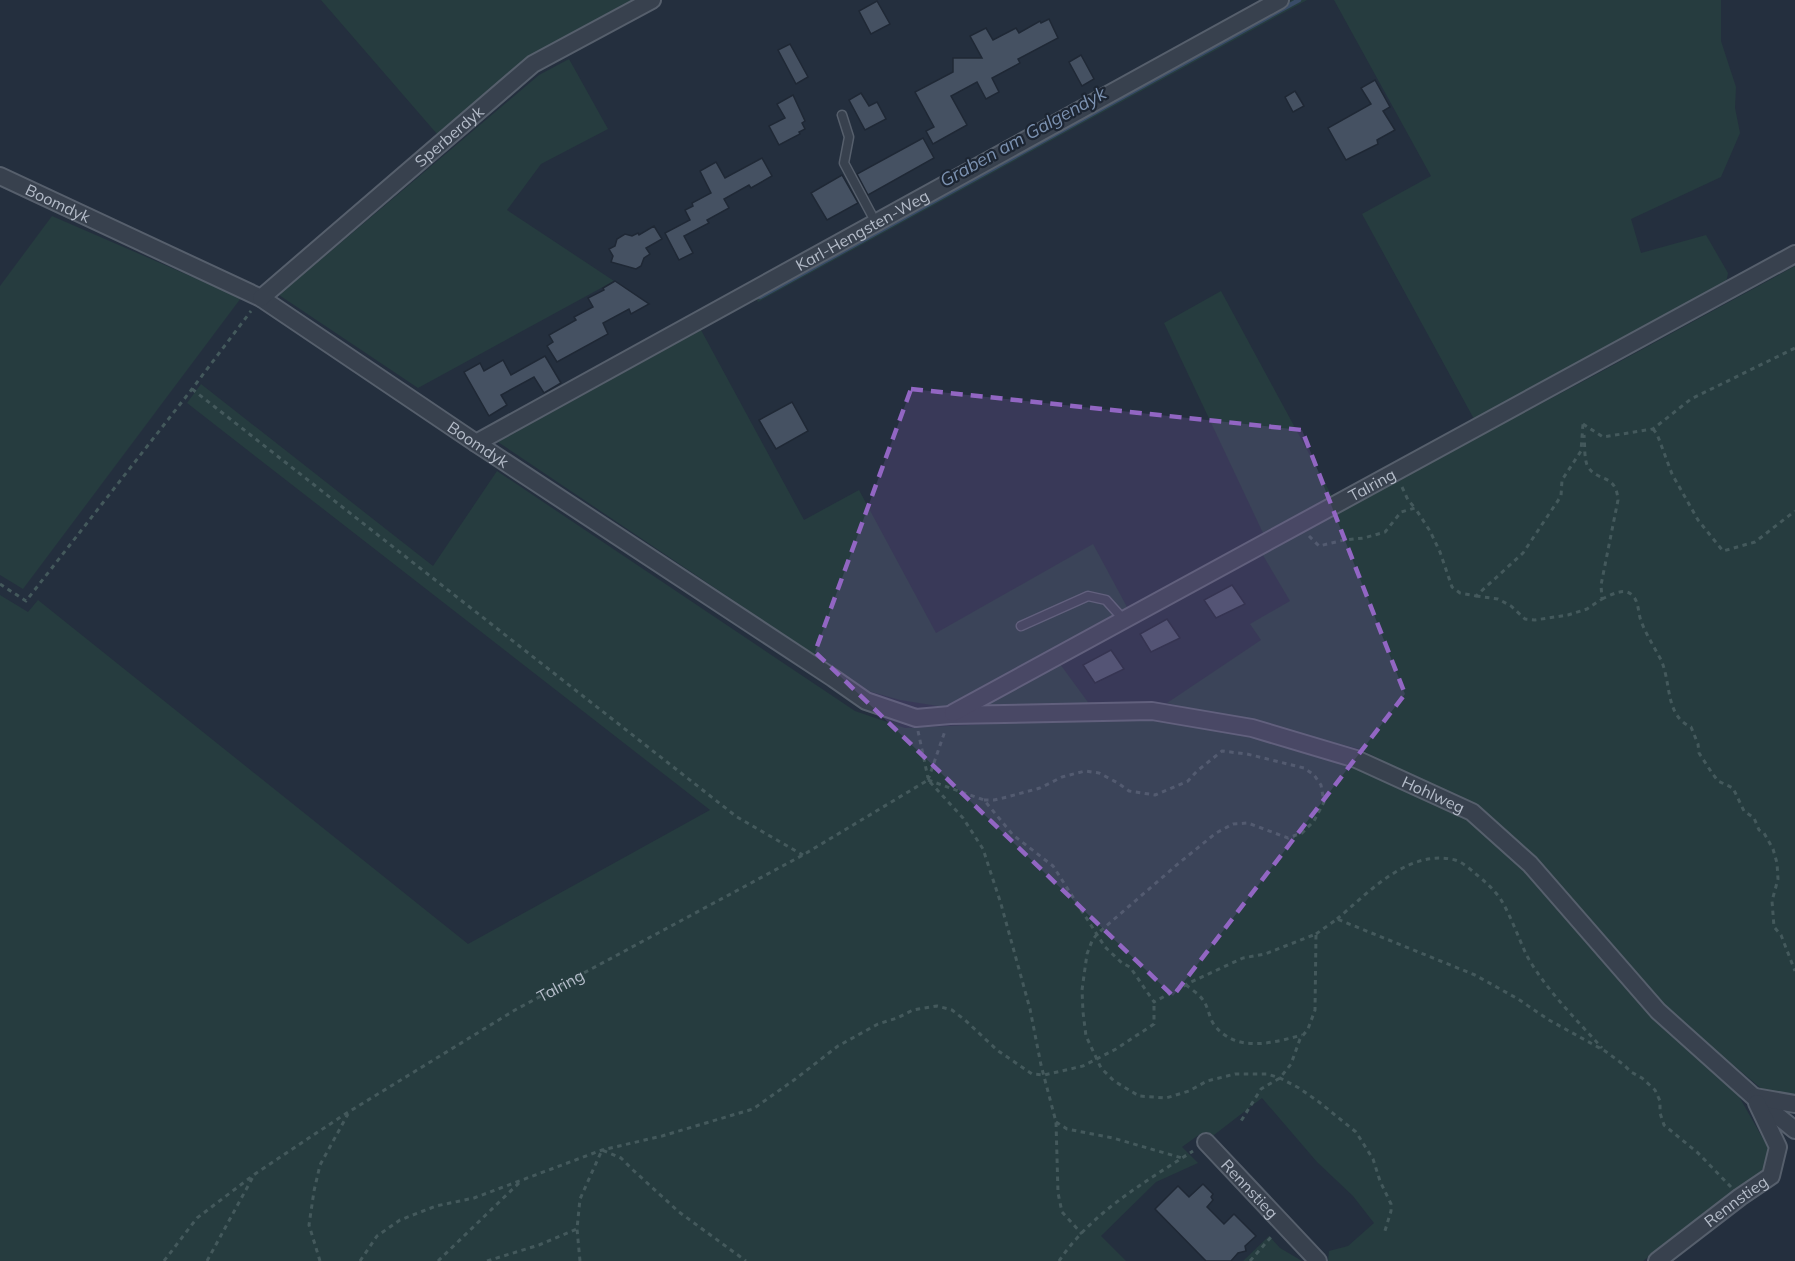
<svg xmlns="http://www.w3.org/2000/svg" width="1795" height="1261" font-family="Mulish,sans-serif">
<style>
.green{fill:#263c3f}
.lines{fill:none;stroke-linecap:round;stroke-linejoin:round}
.stream{stroke:#394c67;stroke-width:4.5}
.building{fill:#455162;stroke:#1f2835;stroke-width:1.5}
.lane-casing{stroke:#565f6c;stroke-width:11}
.street-casing{stroke:#565f6c;stroke-width:20}
.path{stroke:#44595c;stroke-width:3;stroke-dasharray:4.5 4.5;stroke-linecap:butt}
.lane{stroke:#38414e;stroke-width:8}
.street{stroke:#38414e;stroke-width:16}
.marked{fill:#9266c3;fill-opacity:0.2;stroke:#9266c3;stroke-width:4.5;stroke-dasharray:12 8;stroke-linejoin:round}
.labels{text-anchor:middle;stroke-width:4.5;stroke-linejoin:round;paint-order:stroke}
.street-label{font-size:16px;fill:#b4bcc9;stroke:#1d2633}
.water-label{font-size:18px;font-style:italic;fill:#7c92b1;stroke:#1d2633}
</style>
<rect width="100%" height="100%" fill="#242f3e"/>
<!-- green -->
<g class="green">
<path d="M321,0H633L531,55L437,134Z"/>
<path d="M1292,0H1307L758,302L755,296Z"/>
<path d="M1334,0H1721V41L1736,87L1735,108L1740,133L1721,177L1631,219L1641,253L1706,235L1728,273L1726,283L1474,419L1362,214L1431,176Z"/>
<path d="M569,59L608,129L541,164L507,210L614,281L418,388L279,295L539,75Z"/>
<path d="M52,216L241,298L23,589L0,575V286Z"/>
<path d="M1795,266V1101L1769,1095L1663,1006L1547,871L1487,814L1360,749L1167,703L1261,640L1250,624L1290,601L1261,552L1597,374Z"/>
<path d="M1221,291L1332,496L1263,533L1164,323Z"/>
<path d="M701,330L804,520L859,490L936,633L1093,544L1127,607L944,707L900,700L868,691L498,442Z"/>
<path d="M201,384L433,566L497,471L855,711L905,728L1102,719L1167,721L1274,739L1403,786L1470,819L1525,870L1640,1004L1737,1093L1770,1151L1762,1174L1643,1261H1328L1329,1251L1348,1246L1374,1223L1353,1196L1317,1162L1262,1098L1214,1135L1200,1134L1182,1147L1198,1163L1156,1182L1101,1236L1126,1261H0V595L28,612L38,600L468,944L710,810L187,403Z"/>
<path d="M1060,664L1090,705L975,710Z"/>
<path d="M1269,1236L1280,1248L1302,1261H1243Z"/>
</g>
<g class="lines">
<!-- stream -->
<path class="stream" d="M760,297L1299,0"/>
</g>
<!-- building -->
<g class="building">
<path d="M877,1L890,24L871,34L859,11Z"/>
<path d="M1049,19L1058,38L1018,59L1020,63L992,78L999,92L986,99L977,82L951,96L967,125L933,144L926,131L934,127L915,92L953,72V58H982L970,36L986,28L993,40L1016,28L1019,33L1040,21L1041,23Z"/>
<path d="M790,44L808,77L796,84L778,50Z"/>
<path d="M1081,55L1094,79L1082,86L1069,62Z"/>
<path d="M1375,80L1390,107L1383,111L1395,130L1377,140L1378,144L1346,160L1328,128L1371,104L1361,88Z"/>
<path d="M1295,91L1304,106L1293,112L1285,97Z"/>
<path d="M861,93L869,106L877,102L886,119L865,130L849,100Z"/>
<path d="M793,95L805,121L802,123L805,129L799,132L800,134L779,145L769,126L785,118L777,104Z"/>
<path d="M923,138L934,158L868,195L857,174Z"/>
<path d="M762,158L772,176L751,188L749,185L724,199L729,208L707,220L709,223L684,236L693,253L679,260L665,233L690,220L685,210L693,206L692,203L711,193L700,171L716,162L725,178Z"/>
<path d="M842,175L858,203L827,220L811,193Z"/>
<path d="M654,226L662,239L646,248L650,254L644,258L641,266L636,269L611,262L613,256L609,249L615,246L617,239L625,234L632,236L638,233L639,235Z"/>
<path d="M615,281L649,304L631,314L629,309L603,323L608,334L557,362L547,346L553,342L549,335L576,320L574,317L593,307L588,298L604,290L603,288Z"/>
<path d="M545,356L561,383L544,393L534,377L501,395L507,405L489,416L464,372L480,363L484,371L503,360L511,375Z"/>
<path d="M792,402L808,431L776,449L759,420Z"/>
<path d="M1232,585L1245,604L1216,618L1204,600Z"/>
<path d="M1167,619L1180,638L1151,652L1140,634Z"/>
<path d="M1111,650L1124,669L1095,683L1083,665Z"/>
<path d="M1203,1184L1213,1194L1211,1197L1213,1200L1207,1207L1224,1224L1234,1214L1256,1236L1245,1246L1246,1251L1238,1253L1231,1261H1206L1155,1209L1178,1186L1189,1197Z"/>
</g>
<g class="lines">
<!-- lane casing -->
<g class="lane-casing">
<g id="lane">
<path d="M842,115L849,137L844,163L876,223"/>
<path d="M1021,626L1088,596L1106,600L1124,620"/>
</g>
</g>
<!-- street casing -->
<g class="street-casing">
<g id="street">
<path id="s2" d="M0,176L261,298L476,443L833,678L866,701L916,718L950,715L1152,711L1252,728L1356,759L1472,812L1530,864L1658,1011L1754,1097L1795,1130"/>
<path id="s3" d="M261,298L533,64L652,0"/>
<path id="s4" d="M476,443L1280,0"/>
<path id="s5" d="M953,713L1795,254"/>
<path d="M1755,1097L1795,1104"/>
<path id="s6" d="M1206,1142L1318,1261"/>
<path id="s7" d="M1657,1261L1740,1197L1771,1176L1778,1147L1757,1103"/>
</g>
</g>
<!-- path -->
<g class="path">
<path d="M192,389L737,817L803,855"/>
<path d="M1583,424L1603,437L1653,429L1691,399L1795,348"/>
<path d="M1653,429L1657,434L1672,474L1698,520L1723,551L1755,542L1795,511"/>
<path d="M1402,487L1408,500L1415,508"/>
<path d="M1309,536L1319,546L1344,540L1364,538L1385,532L1401,512L1415,508L1430,531L1440,552L1452,587L1460,593L1476,596L1523,553L1561,496L1562,480L1581,451L1583,424"/>
<path d="M0,584L26,601L192,389L251,311"/>
<path d="M1476,596L1498,599L1511,606L1525,619L1535,620L1568,615L1587,609L1602,599L1601,585L1618,500C1616,472 1596,483 1587,465C1584,457 1585,444 1584,435"/>
<path d="M1602,599C1611,595 1624,587 1632,595C1639,601 1638,613 1641,621C1646,634 1653,645 1660,658C1672,681 1664,715 1691,727L1698,744L1699,753L1712,773L1718,781L1733,788L1744,811L1754,818L1759,830L1764,833L1773,849L1777,863L1778,879L1772,901L1774,927L1781,935L1795,971"/>
<path d="M918,731L928,778"/>
<path d="M928,780L984,800L1013,835L1053,866L1105,947L1122,963L1130,967L1154,1002L1191,982L1243,958L1265,954L1316,934L1315,1010L1308,1029L1300,1039L1291,1064L1280,1078L1261,1089L1241,1121"/>
<path d="M928,780L945,731"/>
<path d="M930,782L963,818L983,849L1001,904L1030,1009L1041,1065L1056,1122L1058,1193L1062,1212L1082,1234"/>
<path d="M984,800H994L1007,797L1040,788L1062,777L1085,771L1099,773L1118,783L1129,791L1155,795L1188,781L1197,771L1222,751L1247,754L1304,768L1314,775L1321,785L1324,802L1314,821L1302,833L1288,838L1248,823L1233,824L1216,833L1179,863L1097,934L1092,941L1087,954L1082,990L1083,1012L1086,1036L1101,1068L1114,1081L1139,1096L1166,1098L1189,1091L1207,1081L1235,1074H1267L1280,1078L1299,1088L1319,1102L1356,1132L1373,1159L1380,1181L1391,1204V1211L1384,1234"/>
<path d="M1337,919C1368,893 1409,848 1455,860C1463,862 1471,870 1477,875C1486,882 1493,889 1500,898C1511,916 1518,937 1527,956C1546,990 1576,1019 1602,1048"/>
<path d="M1316,934L1337,919L1475,975L1518,999L1549,1020L1605,1051L1624,1065L1631,1072L1642,1078L1655,1090L1660,1101V1113L1664,1125L1698,1153L1731,1187"/>
<path d="M1186,985C1191,989 1199,994 1203,1000C1209,1008 1209,1019 1215,1026C1237,1053 1273,1043 1302,1035"/>
<path d="M1056,1122L1067,1129L1113,1138L1182,1158"/>
<path id="s1" d="M164,1261L197,1218L255,1174L342,1116L515,1010L803,855L928,780"/>
<path d="M207,1261L254,1175"/>
<path d="M320,1261L309,1225L314,1191L320,1165L348,1114"/>
<path d="M360,1261L377,1236L400,1220L436,1206L474,1198L602,1150L662,1136L753,1109L794,1080L838,1046L878,1024L897,1018L913,1010L937,1006L952,1010L965,1020L997,1050L1032,1074L1044,1075L1083,1066L1116,1049L1154,1024V1002"/>
<path d="M438,1261L521,1181"/>
<path d="M487,1261L539,1245L577,1229"/>
<path d="M580,1261L577,1229L580,1199L602,1150L621,1158L633,1170L679,1212L746,1261"/>
<path d="M1059,1261C1092,1212 1145,1182 1193,1151"/>
<path d="M1250,1261L1272,1236"/>
</g>
<!-- lane -->
<use href="#lane" class="lane"/>
<!-- street -->
<use href="#street" class="street"/>
</g>
<!-- marked area -->
<path class="marked" d="M911,389L1302,430L1405,694L1173,996L815,652Z"/>
<g class="labels">
<!-- street labels -->
<g class="street-label">
<text dy="6" stroke="none"><textPath href="#s3" startOffset="248">Sperberdyk</textPath></text>
<text dy="6" stroke="none"><textPath href="#s2" startOffset="64">Boomdyk</textPath></text>
<text dy="6" stroke="none"><textPath href="#s4" startOffset="441">Karl-Hengsten-Weg</textPath></text>
<text dy="6" stroke="none"><textPath href="#s2" startOffset="550">Boomdyk</textPath></text>
<text dy="6" stroke="none"><textPath href="#s5" startOffset="477">Talring</textPath></text>
<text dy="6" stroke="none"><textPath href="#s2" startOffset="1599">Hohlweg</textPath></text>
<text dy="6" stroke="none"><textPath href="#s1" startOffset="486">Talring</textPath></text>
<text dy="6" stroke="none"><textPath href="#s6" startOffset="64">Rennstieg</textPath></text>
<text dy="6" stroke="none"><textPath href="#s7" startOffset="99">Rennstieg</textPath></text>
</g>
<!-- water labels -->
<g class="water-label">
<text transform="translate(1023 137) rotate(-29)" y="6">Graben am Galgendyk</text>
</g>
</g>
</svg>
